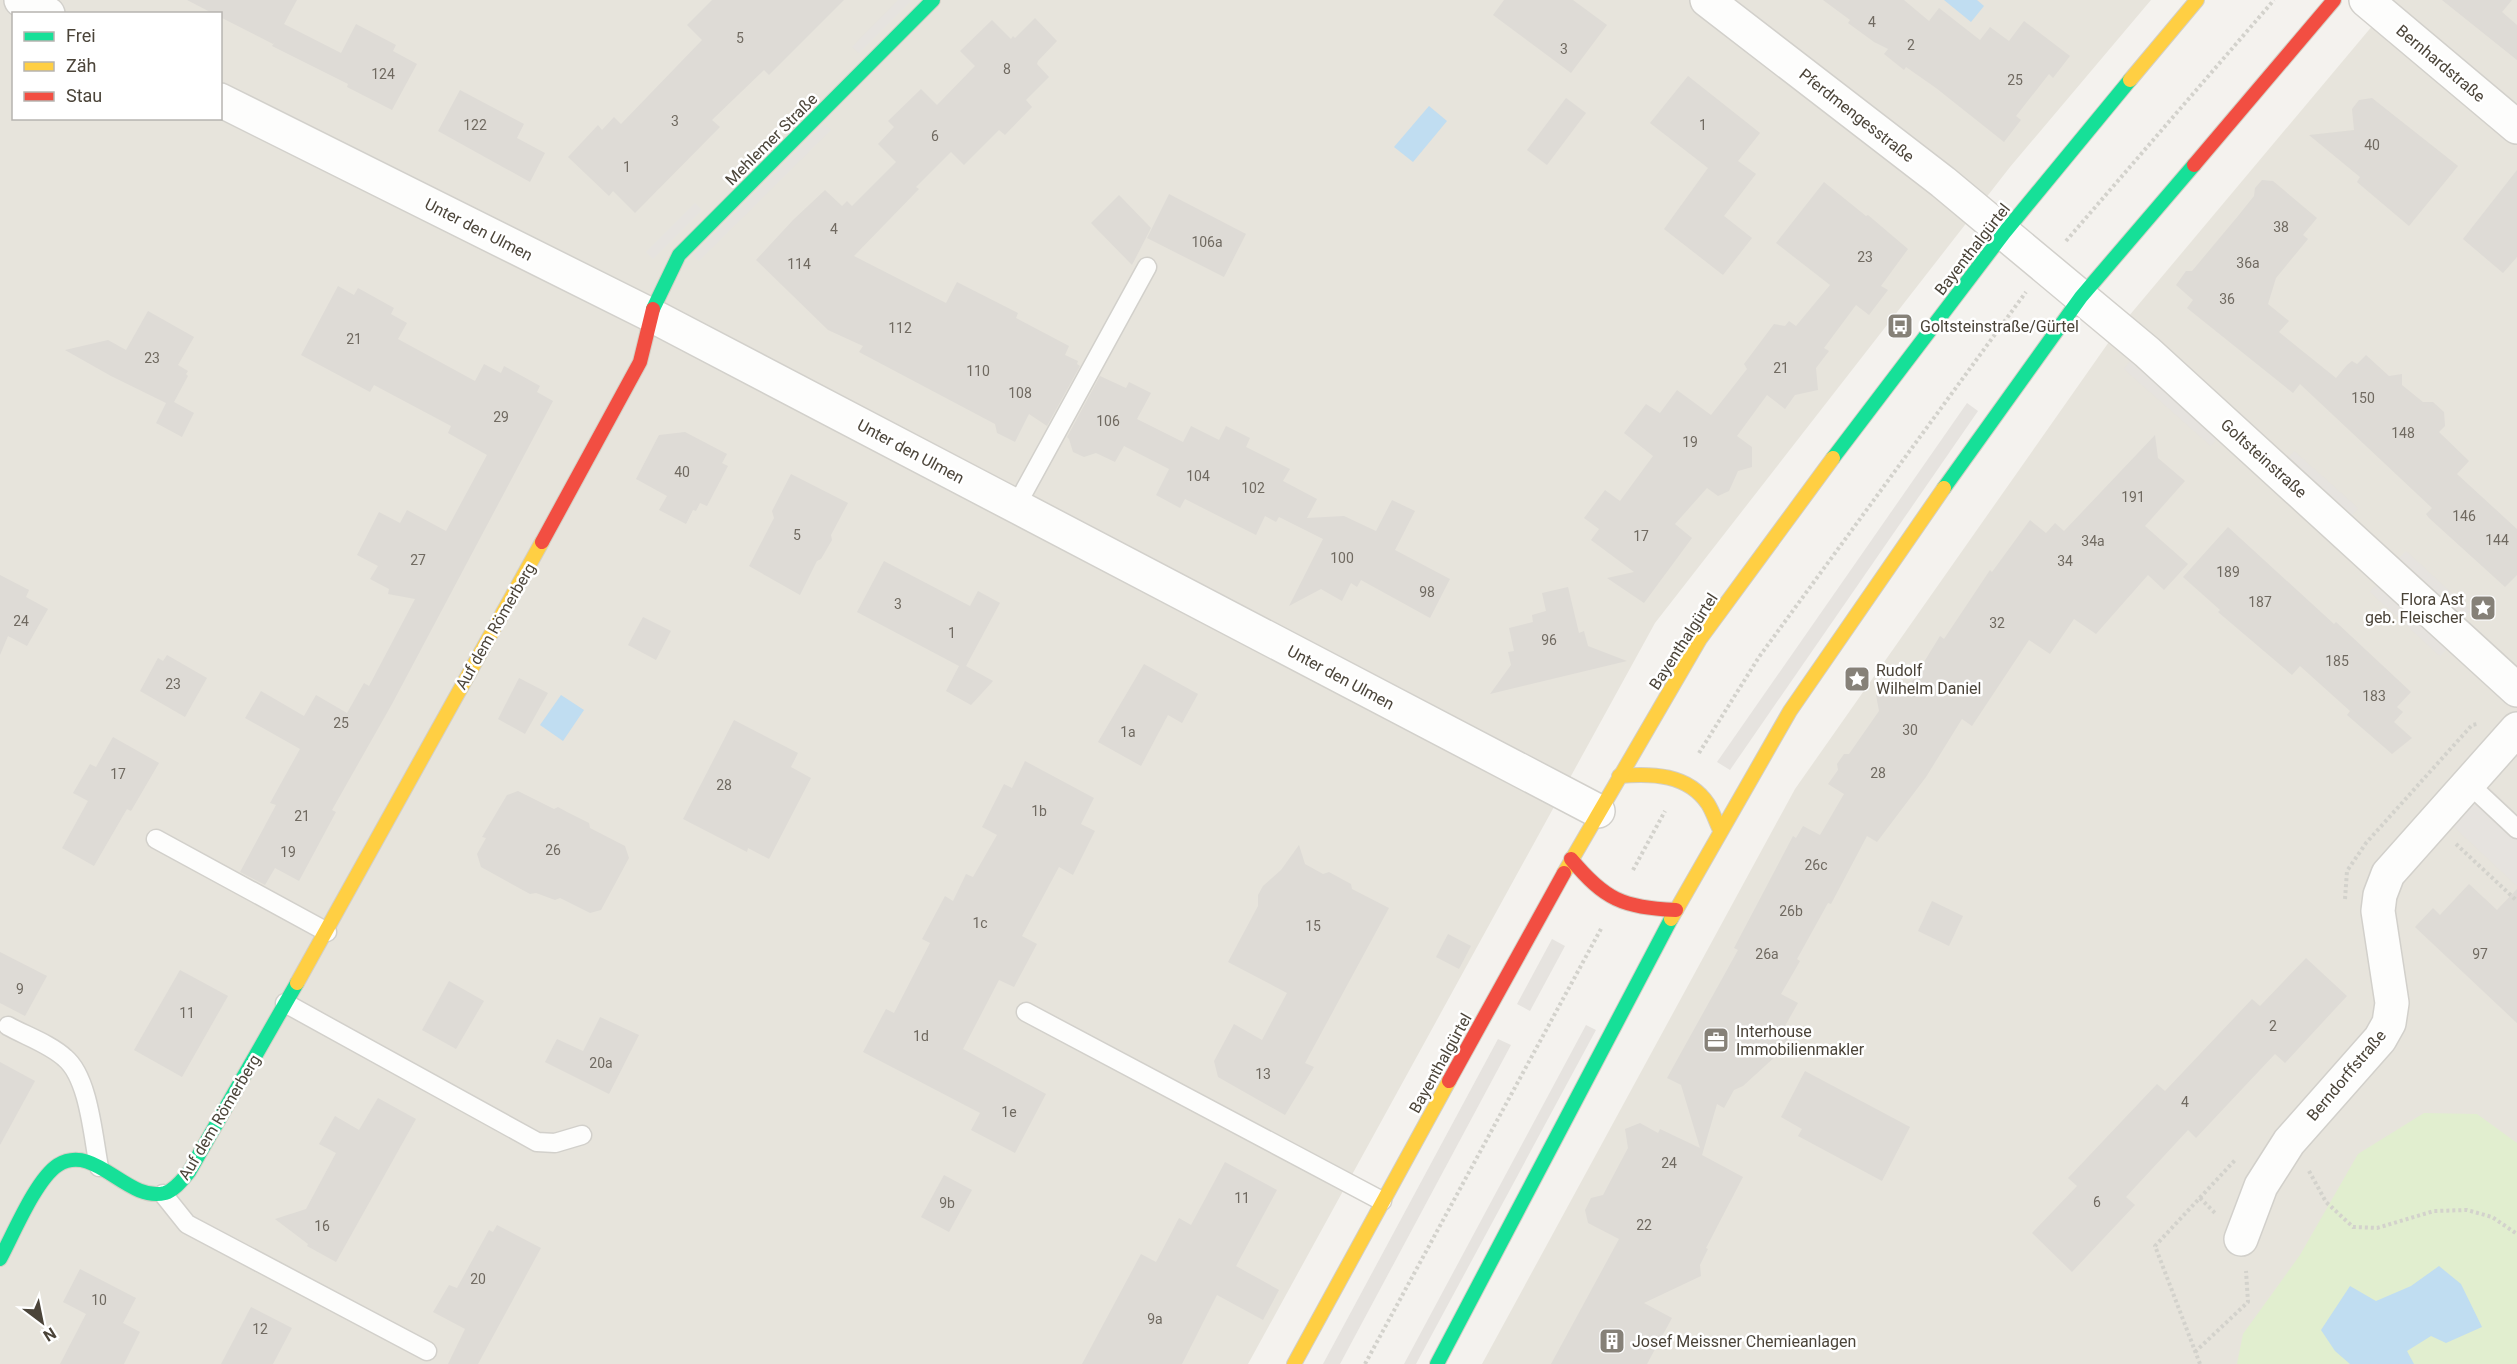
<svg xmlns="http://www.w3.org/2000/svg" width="2517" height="1364" font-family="Roboto,sans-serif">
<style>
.residential{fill:#e7e4dc;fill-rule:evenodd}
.green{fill:#e1eecf}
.parking{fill:#e6e3df}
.water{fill:#c0ddf1}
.building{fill:#dedbd6}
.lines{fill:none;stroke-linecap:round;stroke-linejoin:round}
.lane-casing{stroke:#d2d0cb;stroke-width:21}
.street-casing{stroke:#d2d0cb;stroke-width:36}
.fast-casing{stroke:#d3cfc5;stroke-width:16}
.slow-casing{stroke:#d3cfc5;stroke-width:16}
.jam-casing{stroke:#d3cfc5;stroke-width:16}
.path{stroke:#d3d2cc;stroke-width:4;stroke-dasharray:3 3;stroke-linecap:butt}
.lane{stroke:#fdfdfc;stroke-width:18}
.street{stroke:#fdfdfc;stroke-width:33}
.fast{stroke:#16e098;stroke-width:14}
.slow{stroke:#ffcf43;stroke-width:14}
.jam{stroke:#f24e42;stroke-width:14}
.labels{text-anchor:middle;stroke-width:5;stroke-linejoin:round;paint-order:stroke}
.number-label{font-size:14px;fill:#706a61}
.street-label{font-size:16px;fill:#4b4439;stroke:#fff}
.poi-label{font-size:16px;fill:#4b4439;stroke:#fff;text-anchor:start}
</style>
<rect width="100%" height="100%" fill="#f4f2ee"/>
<!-- residential -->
<g class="residential">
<path d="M0,0H2151L2010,167L1655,623L1248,1364H0ZM14,14H220V118H14Z"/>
<path d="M2394,0H2517V1364H1482L1795,789L2118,329Z"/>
</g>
<!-- green -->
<path class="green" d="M2424,1113L2477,1114L2517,1143V1364H2237L2243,1334L2300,1255L2358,1154Z"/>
<!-- parking -->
<g class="parking">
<path d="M898,0H912L859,53L852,47Z"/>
<path d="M824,124L831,130L699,261L693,255Z"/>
<path d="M695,203L702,210L653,259L646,252Z"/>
<path d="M2131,360L2218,437L2211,446L2124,369Z"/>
<path d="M1967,403L1978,411L1730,770L1717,762Z"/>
<path d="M2294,451L2358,508L2352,515L2288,458Z"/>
<path d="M2406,551L2471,611L2464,618L2399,558Z"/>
<path d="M2377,584L2447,649L2440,656L2370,592Z"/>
<path d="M2487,786L2517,815V886L2451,824Z"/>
<path d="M1552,939L1565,946L1530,1011L1517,1004Z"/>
<path d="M1586,1025L1596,1030L1416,1364H1404Z"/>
<path d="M1498,1039L1511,1045L1340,1364H1323Z"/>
</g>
<!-- water -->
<g class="water">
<path d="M1944,0H1977L1984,6L1971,22Z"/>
<path d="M1429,106L1447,121L1413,162L1394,147Z"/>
<path d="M561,695L584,710L563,741L540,725Z"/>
<path d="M2439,1266L2461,1284L2482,1327L2446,1343L2431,1336L2407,1351L2414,1364H2350L2335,1351L2321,1330L2350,1286L2376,1301L2411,1286Z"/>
</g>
<!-- building -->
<g class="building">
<path d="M187,0H297L284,24L341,53L356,24L396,45L393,51L417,64L392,110L347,87L348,84L272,46L275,42L273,44L220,17V14H214Z"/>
<path d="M712,0H844L769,75L764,70L712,120L720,127L635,213L613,191L609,196L568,157L598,125L602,130L614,117L621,124L702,40L687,25Z"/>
<path d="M1504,0H1573L1607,25L1571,73L1493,15Z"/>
<path d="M1823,0H1904L1929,21L1939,8L1980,40L1990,27L2009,41L2024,21L2070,56L2053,78L2049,74L2016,116L2021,120L2004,142L1936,88L1906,67L1904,70L1884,54L1888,49L1874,42L1848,23L1850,20Z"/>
<path d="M2442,0H2512L2502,12L2517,25V60Z"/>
<path d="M1035,18L1057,41L1038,61L1037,64L1049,77L1026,100L1032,107L1005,135L999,130L964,165L951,152L916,187L919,189L854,256L946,303L957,282L1018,313L1016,318L1069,346L1065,355L1078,361L1077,364L1080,366L1047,426L1029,414L1015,442L997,433L995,424L859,352L863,346L828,330L756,260L793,220L825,190L842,206L847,201L852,206L896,162L878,144L894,127L888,121L921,89L937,105L975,66L960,51L992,20L1011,39L1013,36L1015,38Z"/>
<path d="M1688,76L1760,133L1738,161L1756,174L1724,216L1752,238L1723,275L1664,229L1708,168L1650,123Z"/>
<path d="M460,90L524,124L517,138L545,153L530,182L438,131Z"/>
<path d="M1566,98L1586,113L1547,165L1527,150Z"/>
<path d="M2372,98L2458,166L2409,226L2357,182L2360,177L2309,135L2354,130L2352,109L2359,100Z"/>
<path d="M2517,170V257L2503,273L2463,239Z"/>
<path d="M2262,180L2273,181L2317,218L2303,235L2308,239L2276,278L2268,304L2289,321L2279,332L2336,378L2347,365L2352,361L2357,364L2366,355L2389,376L2402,374V385L2423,402H2433L2444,412L2445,426L2439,432L2469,461L2457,474L2517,529V575L2505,587L2429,518L2426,514L2432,508L2300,384L2293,393L2187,308L2193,300L2176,285L2186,271H2192L2238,216L2254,196L2255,188Z"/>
<path d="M1824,182L1866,216L1868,215L1908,249L1881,286L1888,290L1869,315L1856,305L1824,348L1829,351L1816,368L1818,390L1795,395L1785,409L1767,395L1737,436L1752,447V467L1738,471L1729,491L1718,496L1707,488L1675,524L1692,538L1644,603L1607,578L1634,572L1591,540L1599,529L1584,518L1605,490L1620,501L1653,456L1624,433L1646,404L1660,413L1677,390L1711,415L1747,369L1744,364L1774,324L1785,326L1789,321L1796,326L1830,285L1776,243Z"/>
<path d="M1169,194L1246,234L1224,277L1147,238Z"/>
<path d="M1119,195L1151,228L1132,265L1091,223Z"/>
<path d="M338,286L354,295L358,288L394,308L391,314L407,323L398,339L475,381L484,364L501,373L504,366L540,386L537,392L553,401L392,704L332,810L336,812L299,881L275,868L265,885L240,872L276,805L270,803L300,749L245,718L261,691L304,716L316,695L347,713L364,683L369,686L415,599L388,594L389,589L370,579L378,566L357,555L379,512L400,523L407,510L446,531L487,455L448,433L451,426L374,385L370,392L301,355Z"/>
<path d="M148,311L194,337L178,365L188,371L186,374L188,376L174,402L194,413L182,437L156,423L166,403L111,376L65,350L108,340L126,350Z"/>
<path d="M1100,376L1126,388L1129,382L1151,393L1137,419L1183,442L1191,426L1219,440L1226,426L1250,438L1246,447L1290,469L1283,481L1317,499L1307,518L1344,516L1376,531L1392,500L1415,511L1395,550L1450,579L1430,618L1361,580L1357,587L1351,583L1342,601L1321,589L1289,606L1323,539L1279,517L1276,522L1265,516L1256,535L1185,499L1180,508L1156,495L1169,469L1124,446L1115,462L1096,453L1084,457L1073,452L1069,439L1067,437Z"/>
<path d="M685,432L727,454L722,463L728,466L707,506L700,503L696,511L693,510L686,524L659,510L667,496L636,479L659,435Z"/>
<path d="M2155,435L2158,458L2185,481L2145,526L2188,564L2164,590L2148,575L2096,634L2074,619L2050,654L2029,640L1972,726L1962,719L1926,777L1877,842L1867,836L1831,904L1828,903L1797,959L1800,961L1781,994L1798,1003L1785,1026L1800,1034L1743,1086L1734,1090L1724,1108L1717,1104L1702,1155L1743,1177L1706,1248L1708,1249L1700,1265L1701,1276L1644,1303L1672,1318L1647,1364H1551L1619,1239L1588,1223L1585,1210L1591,1198L1603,1195L1628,1148L1625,1129L1640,1123L1658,1133L1660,1129L1700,1148L1681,1085L1667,1078L1738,950L1734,948L1793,836L1796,838L1803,826L1820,835L1844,794L1828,784L1838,770L1837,764L1844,754H1849L1879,711L1876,695L1903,696L1940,636L1944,639L1990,570L1992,572L2030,520L2046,533L2055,523L2064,531Z"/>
<path d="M791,474L848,503L831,535L832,540L821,559L817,561L800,595L749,566L774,518L772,511Z"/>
<path d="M2228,527L2334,624L2336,622L2411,692L2397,707L2403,712L2394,722L2412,738L2392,754L2347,715L2350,711L2300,666L2292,675L2218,612L2220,610L2183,577Z"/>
<path d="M884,561L970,606L978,591L1000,603L966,666L993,681L971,705L946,691L959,666L857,612Z"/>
<path d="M0,575L29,590L26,597L48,609L27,646L8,636L0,655Z"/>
<path d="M1568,587L1579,633L1584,631L1588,646L1627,661L1490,694L1511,665L1508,652L1514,651L1509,628L1533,622L1532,615L1546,611L1542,593Z"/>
<path d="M643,617L671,631L656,660L628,645Z"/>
<path d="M167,655L207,678L185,717L140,691L158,658L163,661Z"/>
<path d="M1144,664L1198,694L1182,723L1168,715L1141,766L1098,742Z"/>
<path d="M519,678L548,693L525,734L498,719Z"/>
<path d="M734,720L798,753L791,767L811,778L769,859L748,848L747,852L683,819Z"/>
<path d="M113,737L159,763L131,811L127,809L94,866L62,848L88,801L73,793L90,764L96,767Z"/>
<path d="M1025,761L1094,798L1081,824L1095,831L1073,875L1059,867L1022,936L1037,944L1014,987L999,980L963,1049L1046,1094L1015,1153L971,1130L980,1113L863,1052L886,1009L894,1013L930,943L922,939L945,896L953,901L966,874L973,877L997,835L982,827L1004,784L1012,788Z"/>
<path d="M518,791L554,809L558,807L567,812L589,823L590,828L625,846L629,858L601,910L590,913L560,898L555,900L536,893L530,894L481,867L477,854L486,838L482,837L507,795Z"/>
<path d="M1299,845L1305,864L1323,874L1329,872L1351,884L1352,889L1389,908L1305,1063L1314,1067L1285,1115L1218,1077L1214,1061L1234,1024L1262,1040L1287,993L1228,962L1258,906V895L1263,886L1281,870Z"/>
<path d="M2469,884L2497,910L2517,889V1023L2415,927L2433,908L2440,915Z"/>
<path d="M1932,901L1963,916L1949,946L1918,931Z"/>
<path d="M1448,934L1471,946L1459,969L1436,957Z"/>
<path d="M0,952L47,976L25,1016L0,1003Z"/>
<path d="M2306,958L2347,996L2285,1063L2275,1054L2196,1138L2188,1130L2126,1197L2135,1205L2072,1272L2032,1233L2077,1186L2068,1178L2157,1084L2165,1091L2252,999L2260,1006Z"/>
<path d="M180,970L228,996L182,1077L134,1050Z"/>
<path d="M449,981L484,1001L456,1049L422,1030Z"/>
<path d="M600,1017L639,1035L609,1094L545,1062L557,1039L583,1051Z"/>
<path d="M0,1062L35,1081L0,1145Z"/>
<path d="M1805,1071L1910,1127L1882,1181L1798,1136L1802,1129L1781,1117Z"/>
<path d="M378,1098L416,1119L336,1262L307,1246L308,1244L275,1219L306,1209L336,1153L319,1144L335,1116L359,1130Z"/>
<path d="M1225,1162L1277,1190L1236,1266L1279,1290L1263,1320L1217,1295L1182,1364H1082L1141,1254L1156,1262L1179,1218L1191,1225Z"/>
<path d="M944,1175L972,1190L949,1232L921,1217Z"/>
<path d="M497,1225L541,1248L478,1364H448L465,1329L433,1312L449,1285L457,1288L489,1230L493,1232Z"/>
<path d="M80,1269L136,1298L123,1323L140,1332L124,1364H60L86,1314L63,1302Z"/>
<path d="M251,1307L292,1328L273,1364H221Z"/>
</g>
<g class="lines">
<!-- lane casing -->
<g class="lane-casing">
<g id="lane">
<path d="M1016,506L1147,267"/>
<path d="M2468,783L2517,829"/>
<path d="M156,839L327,932"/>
<path d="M285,1003L537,1142L555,1143L582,1135"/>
<path d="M1026,1012L1382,1201"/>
<path d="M8,1026C26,1036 50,1044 65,1058C89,1078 93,1137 99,1167"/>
<path d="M163,1194L187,1224L427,1351"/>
</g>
</g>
<!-- street casing -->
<g class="street-casing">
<g id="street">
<path d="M21,0L48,14"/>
<path d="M1707,0L1943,182L2147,352L2517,690"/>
<path d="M2366,0L2517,127"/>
<path d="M220,100L651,315L1598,811"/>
<path d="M2241,1239L2261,1186L2289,1142L2380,1039L2389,1023L2392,1003L2378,911L2380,895L2388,874L2517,729"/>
</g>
</g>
<!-- fast casing -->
<g class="fast-casing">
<g id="fast">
<path d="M653,309L679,255L933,0"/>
<path d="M1833,458L2004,233L2130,80"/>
<path d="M1944,488L2081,297L2194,165"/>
<path d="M0,1259C13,1235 36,1179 58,1165C95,1142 127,1203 165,1193C175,1190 183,1179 189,1172L297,983"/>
<path d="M1437,1364L1671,919"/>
</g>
</g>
<!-- slow casing -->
<g class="slow-casing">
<g id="slow">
<path d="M2130,80L2197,0"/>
<path d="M1619,776C1652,773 1688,774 1708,804C1713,812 1716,822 1720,830"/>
<path d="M1564,873L1700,639L1833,458"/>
<path d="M1671,919L1790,711L1944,488"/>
<path d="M297,983L542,542"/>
<path d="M1294,1364L1449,1081"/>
</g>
</g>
<!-- jam casing -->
<g class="jam-casing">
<g id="jam">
<path d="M2194,165L2334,0"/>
<path d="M542,542L640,362L653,309"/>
<path d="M1571,859C1605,900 1622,907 1676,910"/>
<path d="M1449,1081L1564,873"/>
</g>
</g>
<!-- path -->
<g class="path">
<path d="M2066,241L2274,0"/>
<path d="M1699,753L1759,657L2026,292"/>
<path d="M2456,844L2517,901"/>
<path d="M1633,870L1665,811"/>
<path d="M2345,899L2347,871L2366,843L2472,725L2477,724"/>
<path d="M2309,1171L2326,1202L2353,1227L2377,1228L2434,1211L2467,1210L2492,1217L2517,1234"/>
<path d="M2200,1198L2215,1213"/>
<path d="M2195,1352L2248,1302L2246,1271"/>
<path d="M1365,1364L1602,927"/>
<path d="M2200,1364L2155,1246L2236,1159"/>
</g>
<!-- lane -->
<use href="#lane" class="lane"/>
<!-- street -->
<use href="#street" class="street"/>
<!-- fast -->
<use href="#fast" class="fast"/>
<!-- slow -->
<use href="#slow" class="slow"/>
<!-- jam -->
<use href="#jam" class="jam"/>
</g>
<!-- icons -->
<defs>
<g id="bus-square" transform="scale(1.35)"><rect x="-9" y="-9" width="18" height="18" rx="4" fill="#868178" stroke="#fff"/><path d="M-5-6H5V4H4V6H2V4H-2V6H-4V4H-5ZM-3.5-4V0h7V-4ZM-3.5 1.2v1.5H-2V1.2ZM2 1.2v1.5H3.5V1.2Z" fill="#fff"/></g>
<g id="sight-square" transform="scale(1.35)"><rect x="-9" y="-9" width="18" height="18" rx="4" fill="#868178" stroke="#fff"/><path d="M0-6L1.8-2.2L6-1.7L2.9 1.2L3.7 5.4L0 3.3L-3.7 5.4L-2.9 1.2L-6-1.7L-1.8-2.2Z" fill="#fff"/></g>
<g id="office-square" transform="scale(1.35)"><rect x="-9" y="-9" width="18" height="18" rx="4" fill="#868178" stroke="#fff"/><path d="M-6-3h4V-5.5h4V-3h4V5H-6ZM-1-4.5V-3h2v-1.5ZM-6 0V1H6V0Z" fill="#fff"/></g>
<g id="building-square" transform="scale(1.35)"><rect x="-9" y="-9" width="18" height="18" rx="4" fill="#868178" stroke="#fff"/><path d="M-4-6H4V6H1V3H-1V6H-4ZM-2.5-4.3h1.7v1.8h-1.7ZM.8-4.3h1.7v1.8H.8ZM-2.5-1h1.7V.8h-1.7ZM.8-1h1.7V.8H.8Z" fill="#fff"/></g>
</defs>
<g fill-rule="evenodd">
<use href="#bus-square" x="1900" y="326"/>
<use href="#sight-square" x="2483" y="608"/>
<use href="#sight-square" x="1857" y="679"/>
<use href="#office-square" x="1716" y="1040"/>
<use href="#building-square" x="1612" y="1341"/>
</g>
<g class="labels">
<!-- number labels -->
<g class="number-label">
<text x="1872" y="27">4</text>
<text x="740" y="43">5</text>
<text x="1911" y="50">2</text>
<text x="1564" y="54">3</text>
<text x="1007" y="74">8</text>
<text x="383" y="79">124</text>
<text x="2015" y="85">25</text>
<text x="675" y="126">3</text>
<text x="475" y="130">122</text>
<text x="1703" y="130">1</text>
<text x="935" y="141">6</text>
<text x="2372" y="150">40</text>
<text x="627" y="172">1</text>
<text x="2281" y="232">38</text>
<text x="834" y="234">4</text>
<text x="1207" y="247">106a</text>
<text x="1865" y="262">23</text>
<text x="2248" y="268">36a</text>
<text x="799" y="269">114</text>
<text x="2227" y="304">36</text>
<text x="900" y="333">112</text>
<text x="354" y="344">21</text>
<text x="152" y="363">23</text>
<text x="1781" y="373">21</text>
<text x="978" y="376">110</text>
<text x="1020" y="398">108</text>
<text x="2363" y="403">150</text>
<text x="501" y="422">29</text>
<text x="1108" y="426">106</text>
<text x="2403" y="438">148</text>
<text x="1690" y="447">19</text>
<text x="682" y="477">40</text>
<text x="1198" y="481">104</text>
<text x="1253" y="493">102</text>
<text x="2133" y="502">191</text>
<text x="2464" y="521">146</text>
<text x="797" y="540">5</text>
<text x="1641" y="541">17</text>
<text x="2497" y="545">144</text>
<text x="2093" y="546">34a</text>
<text x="1342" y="563">100</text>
<text x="418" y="565">27</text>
<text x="2065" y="566">34</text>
<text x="2228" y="577">189</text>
<text x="1427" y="597">98</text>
<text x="2260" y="607">187</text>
<text x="898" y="609">3</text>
<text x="21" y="626">24</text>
<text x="1997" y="628">32</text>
<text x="952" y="638">1</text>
<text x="1549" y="645">96</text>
<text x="2337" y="666">185</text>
<text x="173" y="689">23</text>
<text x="2374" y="701">183</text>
<text x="341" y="728">25</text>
<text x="1910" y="735">30</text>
<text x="1128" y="737">1a</text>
<text x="1878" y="778">28</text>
<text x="118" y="779">17</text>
<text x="724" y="790">28</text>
<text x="1039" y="816">1b</text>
<text x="302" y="821">21</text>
<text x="553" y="855">26</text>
<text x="288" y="857">19</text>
<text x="1816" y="870">26c</text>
<text x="1791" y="916">26b</text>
<text x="980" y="928">1c</text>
<text x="1313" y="931">15</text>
<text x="1767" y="959">26a</text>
<text x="2480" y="959">97</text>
<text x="20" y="994">9</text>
<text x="187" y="1018">11</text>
<text x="2273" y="1031">2</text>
<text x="921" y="1041">1d</text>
<text x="601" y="1068">20a</text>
<text x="1263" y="1079">13</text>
<text x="2185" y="1107">4</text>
<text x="1009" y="1117">1e</text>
<text x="1669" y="1168">24</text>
<text x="1242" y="1203">11</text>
<text x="2097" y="1207">6</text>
<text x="947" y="1208">9b</text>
<text x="1644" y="1230">22</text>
<text x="322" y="1231">16</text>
<text x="478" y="1284">20</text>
<text x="99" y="1305">10</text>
<text x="1155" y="1324">9a</text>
<text x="260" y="1334">12</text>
</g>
<!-- street labels -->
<g class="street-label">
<text transform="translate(2441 63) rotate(40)" y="6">Bernhardstraße</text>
<text transform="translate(1857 115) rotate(38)" y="6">Pferdmengesstraße</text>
<text transform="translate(771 139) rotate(-45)" y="6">Mehlemer Straße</text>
<text transform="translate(479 229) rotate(27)" y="6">Unter den Ulmen</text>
<text transform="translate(1972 249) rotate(-52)" y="6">Bayenthalgürtel</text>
<text transform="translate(911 451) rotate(28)" y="6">Unter den Ulmen</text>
<text transform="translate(2264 458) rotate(42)" y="6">Goltsteinstraße</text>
<text transform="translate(495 626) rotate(-60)" y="6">Auf dem Römerberg</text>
<text transform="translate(1683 641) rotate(-57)" y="6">Bayenthalgürtel</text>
<text transform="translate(1341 677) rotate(28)" y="6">Unter den Ulmen</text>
<text transform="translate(1440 1063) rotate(-61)" y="6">Bayenthalgürtel</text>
<text transform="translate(2346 1075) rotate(-50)" y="6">Berndorffstraße</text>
<text transform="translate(219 1117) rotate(-59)" y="6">Auf dem Römerberg</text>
</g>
<!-- poi labels -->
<g class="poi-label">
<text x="1920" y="332">Goltsteinstraße/Gürtel</text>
<text x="2464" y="605" text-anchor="end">Flora Ast<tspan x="2464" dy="18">geb. Fleischer</tspan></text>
<text x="1876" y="676">Rudolf<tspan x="1876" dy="18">Wilhelm Daniel</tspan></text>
<text x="1736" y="1037">Interhouse<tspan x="1736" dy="18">Immobilienmakler</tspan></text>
<text x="1632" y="1347">Josef Meissner Chemieanlagen</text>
</g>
</g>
<!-- legend -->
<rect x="12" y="12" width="210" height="108" fill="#ffffff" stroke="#b7b4b0" stroke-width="1.5"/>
<rect x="24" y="32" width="30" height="9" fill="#16e098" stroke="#b7b4b0" stroke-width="1.5"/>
<text x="66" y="42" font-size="18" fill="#4b4439">Frei</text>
<rect x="24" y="62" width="30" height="9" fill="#ffcf43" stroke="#b7b4b0" stroke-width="1.5"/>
<text x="66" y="72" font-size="18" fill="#4b4439">Zäh</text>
<rect x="24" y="92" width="30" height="9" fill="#f24e42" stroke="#b7b4b0" stroke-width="1.5"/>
<text x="66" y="102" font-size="18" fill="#4b4439">Stau</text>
<!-- north arrow -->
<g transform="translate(42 1322) rotate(148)" stroke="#ffffff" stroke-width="4.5" paint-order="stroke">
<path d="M0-4.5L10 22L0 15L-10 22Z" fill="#4b4439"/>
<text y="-9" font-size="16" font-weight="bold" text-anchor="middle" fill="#4b4439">N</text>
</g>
</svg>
